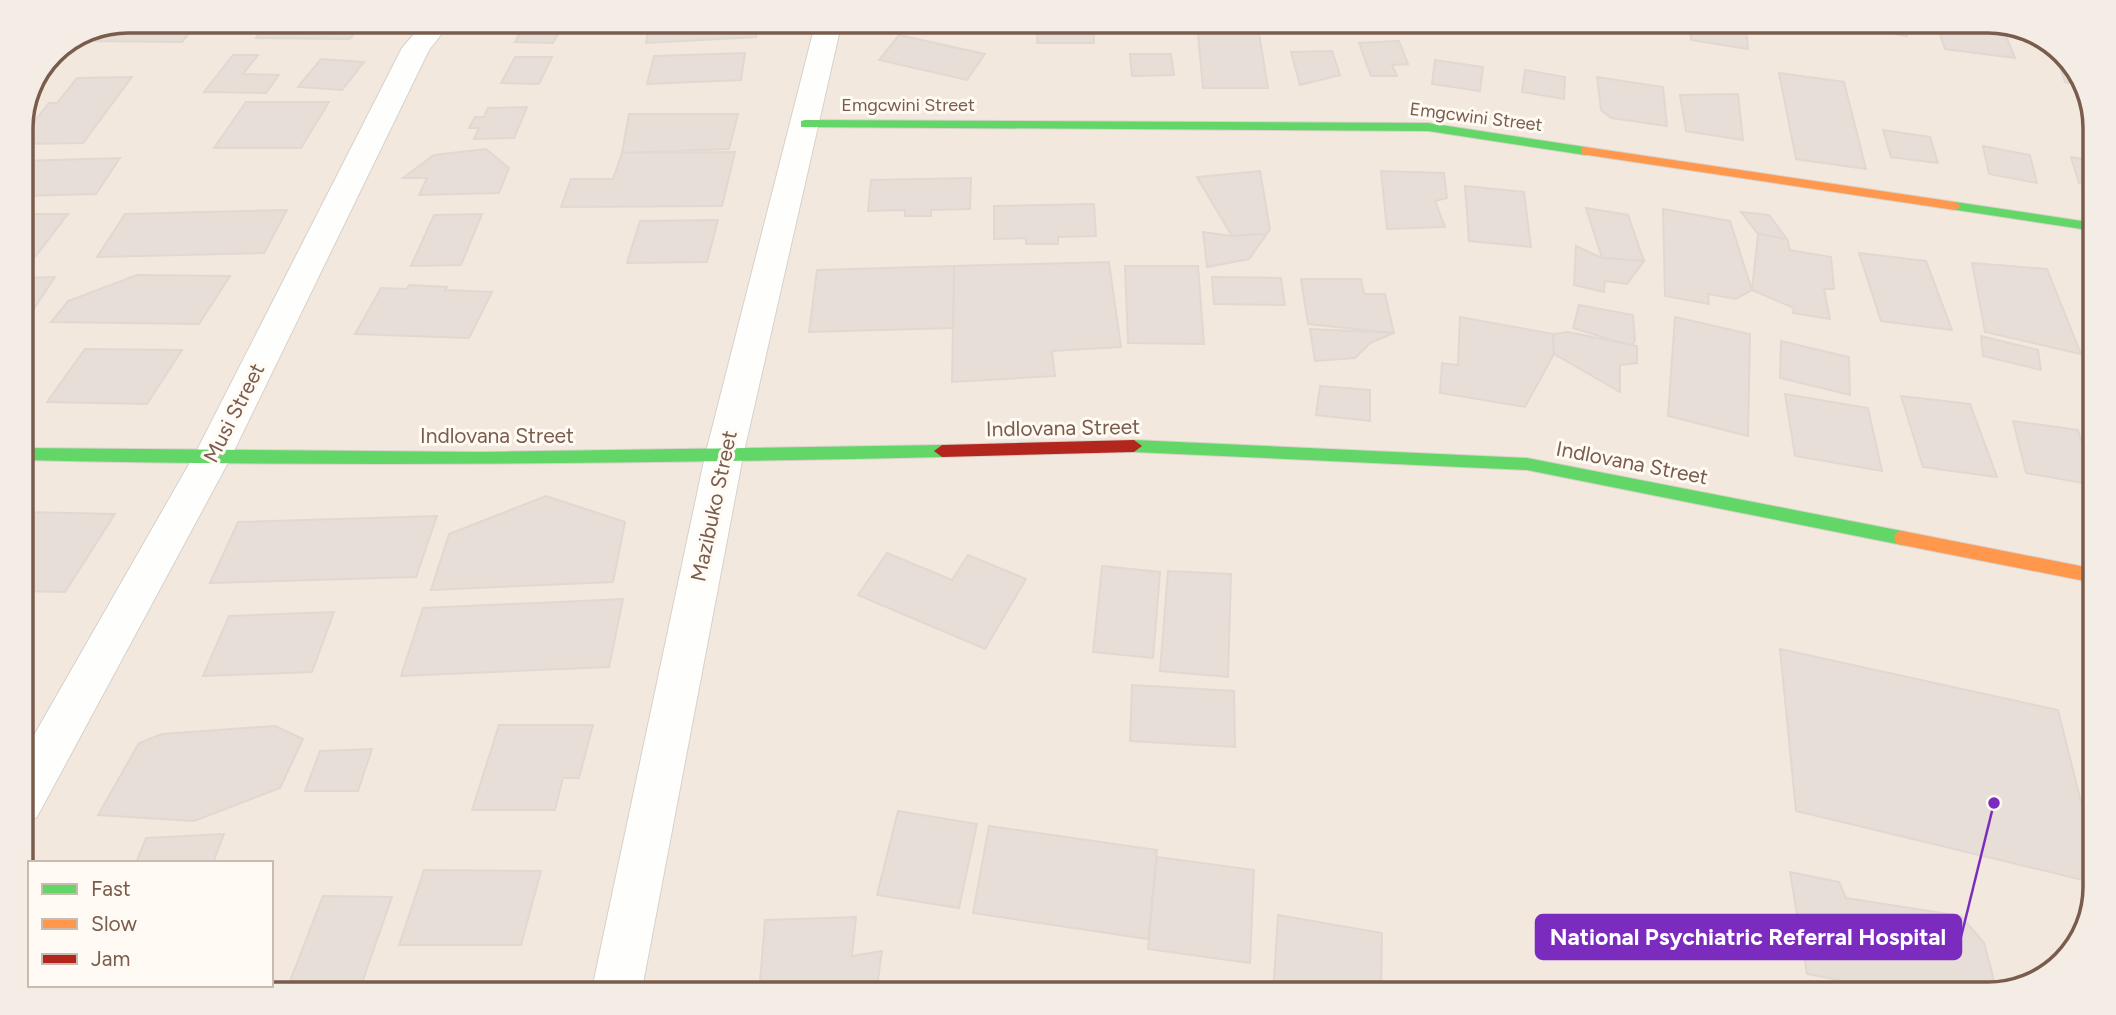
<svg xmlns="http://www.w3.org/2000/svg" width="2116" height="1015" font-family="Figtree,sans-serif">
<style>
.residential{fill:#f2e8de}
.building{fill:#e6ded7;stroke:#e2d8d2;stroke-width:2}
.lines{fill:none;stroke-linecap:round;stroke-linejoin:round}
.street-casing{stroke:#d7d1cb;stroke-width:2}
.fast-casing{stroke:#d9d2cb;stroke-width:2}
.slow-casing{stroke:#d9d2cb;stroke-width:2}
.jam-casing{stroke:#d9d2cb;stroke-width:2}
.street{fill:#fefefd;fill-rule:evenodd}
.fast{fill:#63d668;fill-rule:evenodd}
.slow{fill:#ff974d;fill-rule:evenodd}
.jam{fill:#b3261e;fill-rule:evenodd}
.labels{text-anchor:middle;stroke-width:6;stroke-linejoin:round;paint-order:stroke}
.far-street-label{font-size:18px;fill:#7a5c4d;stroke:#fffaf3}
.street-label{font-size:21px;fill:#7a5c4d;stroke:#fffaf3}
.rim{fill:none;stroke:#7a5c4d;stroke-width:3.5}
.leader{fill:none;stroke:#7b2cbf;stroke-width:2.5}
.callout-dot{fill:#7b2cbf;stroke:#fffaf3;stroke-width:2.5}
.callout{fill:#7b2cbf;stroke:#7b2cbf;stroke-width:2.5}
.callout-label{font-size:23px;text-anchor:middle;font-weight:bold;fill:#fff}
</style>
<rect width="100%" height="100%" fill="#f9f5f0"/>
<!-- residential -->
<path class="residential" d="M128,21H1988L2035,32L2077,68L2095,122V887L2084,934L2047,976L1988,994H128L90,985H271V863H30V919L21,894V122L53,52Z"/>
<!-- building -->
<g class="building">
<path d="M128,21H199L182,42L85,41Z"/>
<path d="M269,21H363L350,39L256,38Z"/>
<path d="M526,21H565L553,43L515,42Z"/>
<path d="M650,21H758L756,37L646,43Z"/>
<path d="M952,21H998L991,30Z"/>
<path d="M1038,21H1093L1094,43H1037Z"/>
<path d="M1691,21L1746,26L1748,49L1691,40Z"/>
<path d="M1861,21L1905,28L1907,36L1862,29Z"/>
<path d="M1936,21L2001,24L2015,58L1945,49Z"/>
<path d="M1257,22L1268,88H1203L1197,23Z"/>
<path d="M899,35L985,54L967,80L879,60Z"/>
<path d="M1399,41L1408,64L1392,65L1397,76H1371L1359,43Z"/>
<path d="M1332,51L1340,75L1300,85L1291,52Z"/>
<path d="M745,53L741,80L647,84L654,56Z"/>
<path d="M1130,54H1171L1174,75L1132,76Z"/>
<path d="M233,55H258L243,74L279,75L266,93L204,92Z"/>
<path d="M515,57H552L539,84L501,83Z"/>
<path d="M2056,57L2065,58L2077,68L2082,85L2065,82Z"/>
<path d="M321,59L364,62L342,90L298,87Z"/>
<path d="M1435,60L1483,67L1480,91L1432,84Z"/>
<path d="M1525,70L1565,77L1564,99L1522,92Z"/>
<path d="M1779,73L1844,82L1866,169L1796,159Z"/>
<path d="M132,77L83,143L21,144V138L49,103H57L77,78Z"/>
<path d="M1597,77L1663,87L1667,126L1611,118L1601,110Z"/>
<path d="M1738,94L1743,140L1686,131L1680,95Z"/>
<path d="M246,102H329L301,148H214Z"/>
<path d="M527,107L514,138L474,139L479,128H469L475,117H484L488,108Z"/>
<path d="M629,114H738L729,149L622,153Z"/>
<path d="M1883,130L1930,137L1938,163L1891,157Z"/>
<path d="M1983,146L2030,155L2037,183L1989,174Z"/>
<path d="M486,149L509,168L499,193L419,195L427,178H403L434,155Z"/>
<path d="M735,152L722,206L561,207L571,179H613L622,153Z"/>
<path d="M2071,157L2095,161V186L2079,183Z"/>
<path d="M120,158L96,194L21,196V161Z"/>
<path d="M1260,171L1270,229L1264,238L1263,234L1232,236L1197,177Z"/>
<path d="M1381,171L1444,173L1447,198L1435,201L1445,227L1387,229Z"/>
<path d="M971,178L970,209L931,210V216H905V210L868,211L871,180Z"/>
<path d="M1465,186L1524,192L1531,247L1469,241Z"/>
<path d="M1094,204L1096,236L1058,237V244H1026V238L994,239V206Z"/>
<path d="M1586,208L1628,215L1644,261L1602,258Z"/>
<path d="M1663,209L1730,221L1752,290L1736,299L1708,294L1709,304L1665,296Z"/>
<path d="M287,210L264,253L97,257L125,214Z"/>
<path d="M1741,212L1769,215L1787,239L1758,234Z"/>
<path d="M21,214H68L35,257H21Z"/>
<path d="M482,214L461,265L411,266L434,215Z"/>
<path d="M718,220L707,262L627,263L640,221Z"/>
<path d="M1203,232L1232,236L1263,234L1264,238L1249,259L1207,267Z"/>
<path d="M1758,234L1787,239L1790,250L1831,257L1834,289H1824L1830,319L1793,313L1794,308L1752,290Z"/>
<path d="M1576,246L1602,258L1644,261L1627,284L1605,281L1604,292L1574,285Z"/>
<path d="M1859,253L1926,261L1952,330L1881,321Z"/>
<path d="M1109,262L1121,347L1052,351L1055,376L952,382L954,266Z"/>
<path d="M1972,263L2047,269L2081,354L1985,332Z"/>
<path d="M954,266L953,328L809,332L817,270Z"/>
<path d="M1125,266H1198L1204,344L1128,343Z"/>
<path d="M137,275L230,276L199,324L51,322L68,301Z"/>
<path d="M55,277L25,322H21V278Z"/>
<path d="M1212,277L1281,278L1285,305L1214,304Z"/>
<path d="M1301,279H1361L1364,294H1385L1394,333L1308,324Z"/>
<path d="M409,285L447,287L445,290L492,292L469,338L355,334L381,288L407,289Z"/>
<path d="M1579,305L1633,315L1635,340L1632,346L1573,328Z"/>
<path d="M1460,317L1553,334L1554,354L1525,407L1440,393L1442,363L1458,365Z"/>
<path d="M1675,317L1750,334L1748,436L1668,416Z"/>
<path d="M1310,329L1394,333L1370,343L1355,358L1315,361Z"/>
<path d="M1568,332L1637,346V363L1620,365V392L1554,354L1553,334Z"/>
<path d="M1981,336L2038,350L2041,370L1983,356Z"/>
<path d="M1781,341L1849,357L1850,395L1780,378Z"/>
<path d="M85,349L182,350L147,404L47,402Z"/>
<path d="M1320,386L1370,390V421L1316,415Z"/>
<path d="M1785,394L1868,408L1882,471L1795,456Z"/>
<path d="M1901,396L1970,404L1997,477L1923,467Z"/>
<path d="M2013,421L2078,430L2094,485L2026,473Z"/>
<path d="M546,496L625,522L613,582L431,590L449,534Z"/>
<path d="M21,512L115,514L65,592L21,591Z"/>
<path d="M437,516L416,577L210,583L238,522Z"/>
<path d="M887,553L952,580L968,555L1026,579L985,649L858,595Z"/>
<path d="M1102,566L1160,572L1153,658L1093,652Z"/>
<path d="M1168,571L1231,574L1228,677L1160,671Z"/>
<path d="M623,599L609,667L401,676L423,608Z"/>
<path d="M334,612L312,672L203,676L229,616Z"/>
<path d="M1780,649L2058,710L2095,858V883L1796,811Z"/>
<path d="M1132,685L1234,691L1235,747L1130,741Z"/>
<path d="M499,725H593L579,778H563L555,810H472Z"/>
<path d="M275,726L303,739L280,788L194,821L98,815L139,743L162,734Z"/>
<path d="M372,749L358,791H305L320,751Z"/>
<path d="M898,811L977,824L959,908L877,895Z"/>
<path d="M989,826L1157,850L1148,939L973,913Z"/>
<path d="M224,834L213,863H136L146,838Z"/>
<path d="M1157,857L1254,870L1250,963L1148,949Z"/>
<path d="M424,870L541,871L521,945H399Z"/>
<path d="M1790,872L1839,882L1846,898L1961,916L1984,943L1997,991L1911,994L1807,974Z"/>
<path d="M323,896L392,897L358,994H285Z"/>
<path d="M1278,915L1382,933L1381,994H1273Z"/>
<path d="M856,917L852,956L882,951L876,994H759L765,920Z"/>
</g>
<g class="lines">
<!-- street casing -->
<g class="street-casing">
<g id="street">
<path d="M425,21H452L429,50L230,459L37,817L21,824V758L196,452L402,48Z"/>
<path d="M816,21H842L743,456L641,994H591L705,456Z"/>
</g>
</g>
<!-- fast casing -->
<g class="fast-casing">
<g id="fast">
<path d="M805,120L1428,123L1585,147L1591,151L1585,155L1428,131L801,127V121Z"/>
<path d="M1955,202L2095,223V231L1950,209L1949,206Z"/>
<path d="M1134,440L1527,458L1902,531L1908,533L1910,538L1908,543L1902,545L1527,470L1134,452L1126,446Z"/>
<path d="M942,445L950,451L942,457C635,464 328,467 21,460V448L481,452Z"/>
</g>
</g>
<!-- slow casing -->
<g class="slow-casing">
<g id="slow">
<path d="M1585,147L1955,202L1961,206L1955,210L1581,154V148Z"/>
<path d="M1902,531L2095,569V583L1902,545L1896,543L1894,538L1896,533Z"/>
</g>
</g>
<!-- jam casing -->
<g class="jam-casing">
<path id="jam" d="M1134,440L1142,446L1134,452L942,457L934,451L942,445Z"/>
</g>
<!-- street -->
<use href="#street" class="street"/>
<!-- fast -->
<use href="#fast" class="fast"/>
<!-- slow -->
<use href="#slow" class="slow"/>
<!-- jam -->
<use href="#jam" class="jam"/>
</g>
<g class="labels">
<!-- far-street labels -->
<g class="far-street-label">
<text x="908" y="111">Emgcwini Street</text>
<text transform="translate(1476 117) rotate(7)" y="6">Emgcwini Street</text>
</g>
<!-- street labels -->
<g class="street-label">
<text transform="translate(234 413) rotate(-63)" y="7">Musi Street</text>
<text transform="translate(1063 428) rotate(-1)" y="7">Indlovana Street</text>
<text x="497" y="443">Indlovana Street</text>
<text transform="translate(1632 463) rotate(11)" y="7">Indlovana Street</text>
<text transform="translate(714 506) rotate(-78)" y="7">Mazibuko Street</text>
</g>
</g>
<!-- crop -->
<path d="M0 0H2116V1015H0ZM128 33H1988A95 95 0 0 1 2083 128V887A95 95 0 0 1 1988 982H128A95 95 0 0 1 33 887V128A95 95 0 0 1 128 33Z" fill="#f4ede6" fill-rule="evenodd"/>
<path class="rim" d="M128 33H1988A95 95 0 0 1 2083 128V887A95 95 0 0 1 1988 982H128A95 95 0 0 1 33 887V128A95 95 0 0 1 128 33Z"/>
<!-- callouts -->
<path class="leader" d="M1994 803L1961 937"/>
<circle class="callout-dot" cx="1994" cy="803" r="7"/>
<rect class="callout" x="1536" y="915" width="425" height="44" rx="7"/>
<g class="callout-label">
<text x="1748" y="945">National Psychiatric Referral Hospital</text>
</g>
<!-- legend -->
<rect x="28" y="861" width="245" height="126" fill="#fffaf3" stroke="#cabbb1" stroke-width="2"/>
<rect x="42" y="884" width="35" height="10" fill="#63d668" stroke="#cabbb1" stroke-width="2"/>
<text x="91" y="896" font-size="21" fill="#7a5c4d">Fast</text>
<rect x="42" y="919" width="35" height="10" fill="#ff974d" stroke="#cabbb1" stroke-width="2"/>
<text x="91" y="931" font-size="21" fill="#7a5c4d">Slow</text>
<rect x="42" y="954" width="35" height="10" fill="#b3261e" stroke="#cabbb1" stroke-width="2"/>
<text x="91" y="966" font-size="21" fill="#7a5c4d">Jam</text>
</svg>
